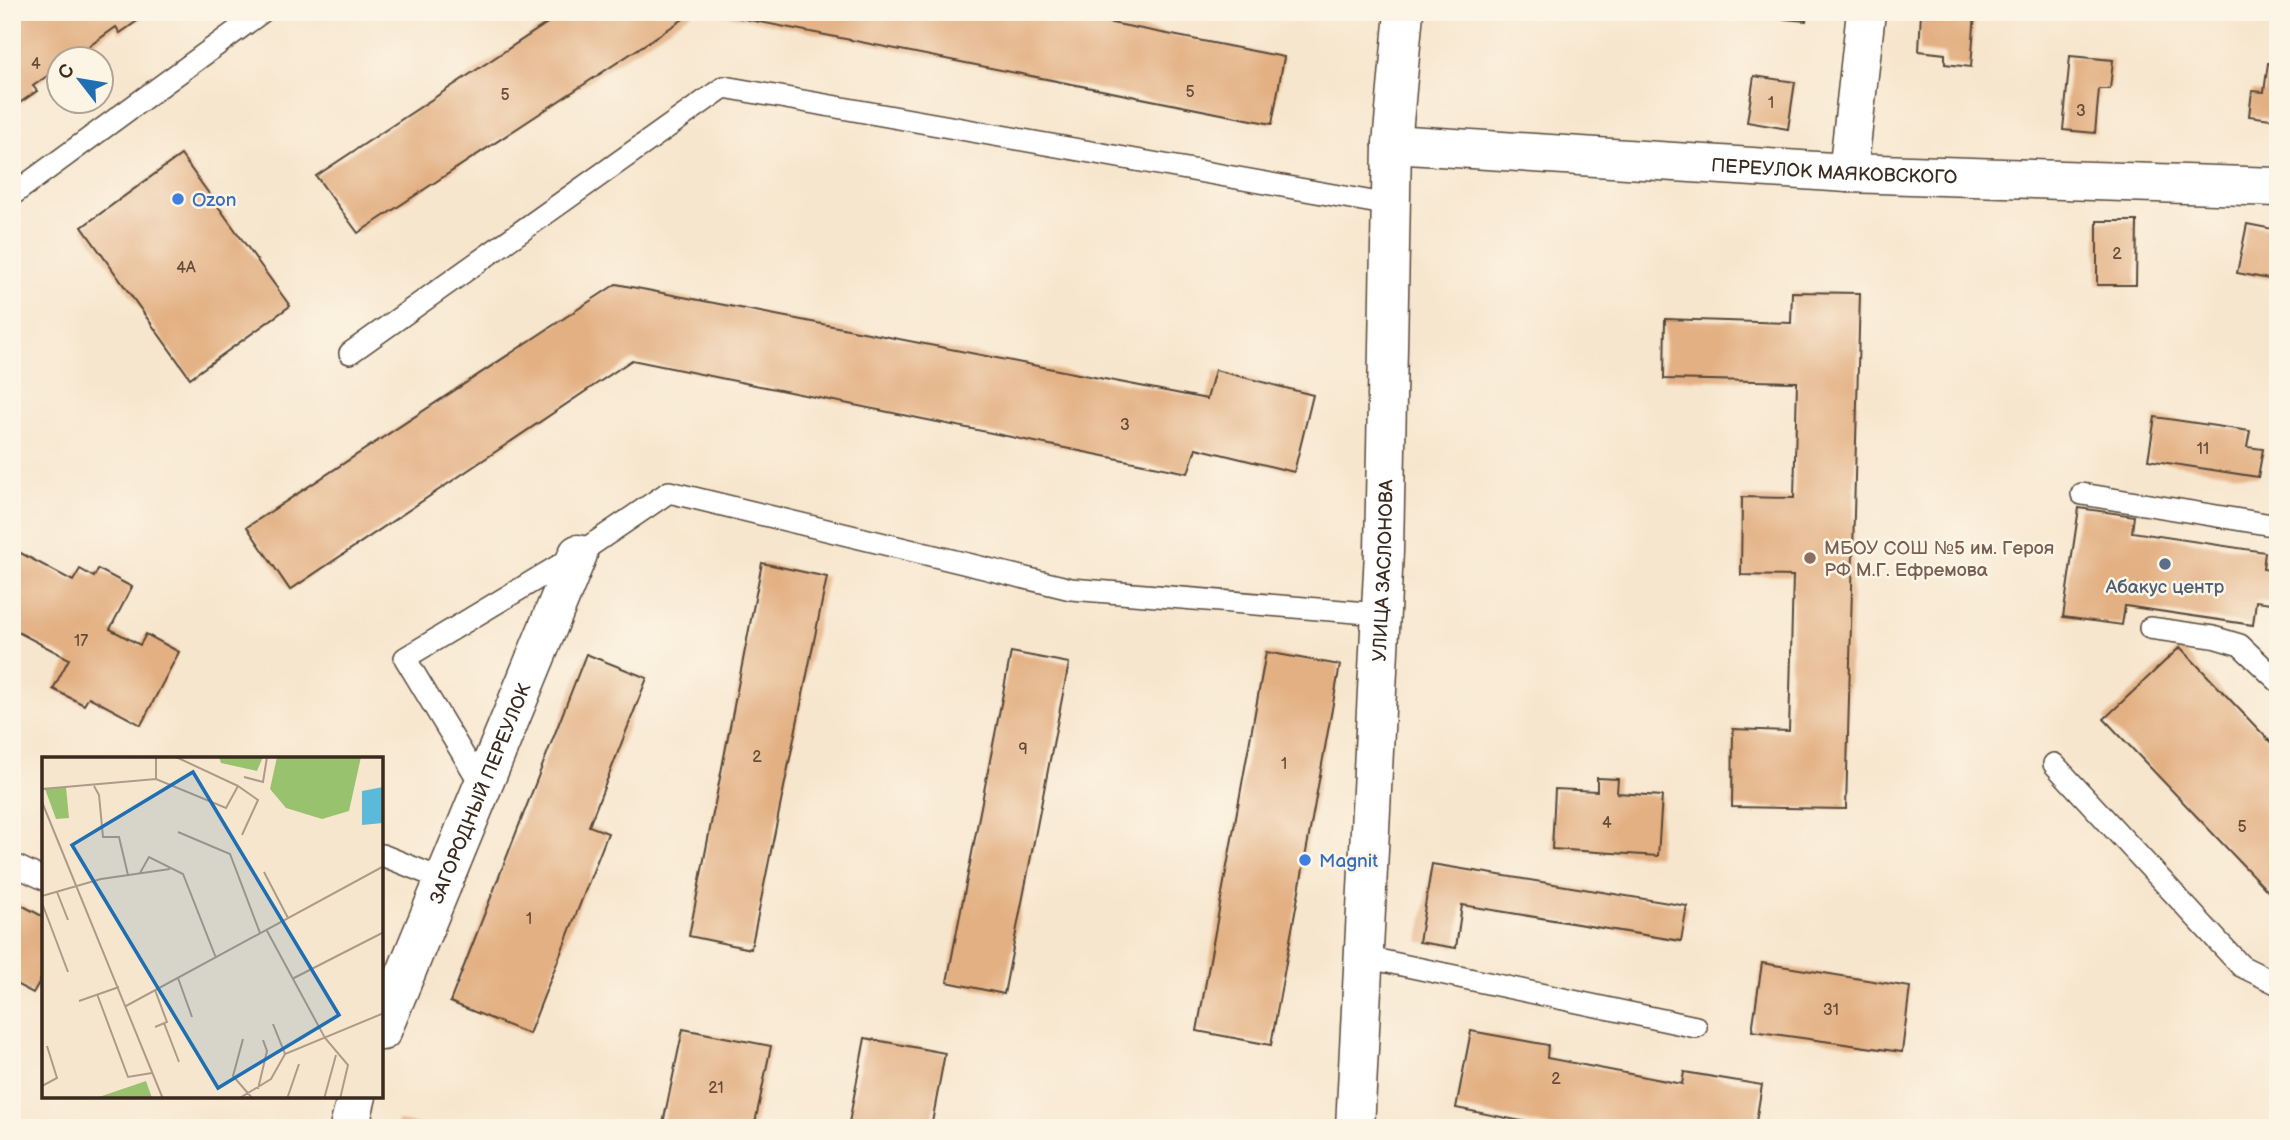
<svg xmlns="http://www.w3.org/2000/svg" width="2290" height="1140" font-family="'Balsamiq Sans',sans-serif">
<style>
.building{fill:#e3b083}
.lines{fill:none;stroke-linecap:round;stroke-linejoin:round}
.service-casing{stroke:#574638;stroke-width:24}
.minor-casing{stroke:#574638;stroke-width:41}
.service{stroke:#fff;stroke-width:21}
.minor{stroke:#fff;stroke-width:38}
.shop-dot{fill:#3f7fe0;stroke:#fcf5e5;stroke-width:2.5}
.education-dot{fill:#8d6e63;stroke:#fcf5e5;stroke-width:2.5}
.service-dot{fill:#5c6f8a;stroke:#fcf5e5;stroke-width:2.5}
.labels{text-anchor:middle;stroke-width:5;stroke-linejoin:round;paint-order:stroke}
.number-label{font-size:16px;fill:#654c37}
.street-label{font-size:19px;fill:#3b2a1e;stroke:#fcf5e5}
.shop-label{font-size:19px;fill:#366cbe;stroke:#fcf5e5;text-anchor:start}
.education-label{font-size:19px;fill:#785e54;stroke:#fcf5e5;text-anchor:start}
.service-label{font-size:19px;fill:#4e5e75;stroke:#fcf5e5}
.inset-road{fill:none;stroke:#ac9b88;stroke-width:2}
.view{fill:#1f6fb2;fill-opacity:0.15;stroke:#1f6fb2;stroke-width:3.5}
.inset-edge{fill:none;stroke:#3b2a1e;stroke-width:3.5}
</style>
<rect width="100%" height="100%" fill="#fcf5e5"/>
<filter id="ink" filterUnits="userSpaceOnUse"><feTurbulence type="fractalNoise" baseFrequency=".0143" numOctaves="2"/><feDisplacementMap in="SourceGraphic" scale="14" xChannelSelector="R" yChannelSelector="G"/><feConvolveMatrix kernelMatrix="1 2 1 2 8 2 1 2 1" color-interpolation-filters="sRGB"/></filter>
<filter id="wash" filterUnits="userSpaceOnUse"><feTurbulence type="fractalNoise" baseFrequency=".00686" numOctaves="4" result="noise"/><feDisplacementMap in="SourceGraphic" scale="28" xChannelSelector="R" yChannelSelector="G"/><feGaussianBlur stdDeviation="1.57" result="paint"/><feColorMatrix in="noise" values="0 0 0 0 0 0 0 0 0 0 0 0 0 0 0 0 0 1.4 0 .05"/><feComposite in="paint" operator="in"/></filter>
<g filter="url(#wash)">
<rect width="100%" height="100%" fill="#f7e6ce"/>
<g id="blocks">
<!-- building -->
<g class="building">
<path d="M12,12H150L120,33L116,27L70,60H60V67L33,86L37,91L12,108Z"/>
<path d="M564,12H694L358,233L316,176Z"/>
<path d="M710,12H1056L1284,57L1272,124Z"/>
<path d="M1751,12H1807L1806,21L1751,16Z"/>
<path d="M1921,12H1975L1971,67L1945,64V54L1919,51Z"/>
<path d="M2070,56L2113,60L2110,89H2099L2095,133L2063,130Z"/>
<path d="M2268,63L2278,64V120L2249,116L2252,91L2264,92Z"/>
<path d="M1754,76L1795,82L1788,129L1747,122Z"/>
<path d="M181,155L290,306L190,378L82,227Z"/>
<path d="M2097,221H2137L2136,285H2097Z"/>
<path d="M2247,224L2278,230V267L2272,266L2269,279L2237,273Z"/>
<path d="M616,284L1207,399L1215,370L1313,395L1294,472L1196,448L1188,473L632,360L290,590L247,527Z"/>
<path d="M1792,292L1860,293L1846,809L1732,807L1733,729L1789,731L1793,576L1741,575L1742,497L1794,498L1797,382L1664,379L1665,319L1791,323Z"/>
<path d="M2155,417L2250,431L2247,447L2263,449L2258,477L2148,460Z"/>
<path d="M2079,508L2134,516L2132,532L2265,552L2263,569L2276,571L2271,603L2256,601L2253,625L2125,606L2122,625L2063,617Z"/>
<path d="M15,550L73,581L80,569L94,577L98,569L132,587L110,629L140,645L146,634L179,652L141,725L89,697L84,705L53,689L69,659L12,629V555Z"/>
<path d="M762,563L827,577L751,949L689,936Z"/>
<path d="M2180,647L2278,750V902L2104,719Z"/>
<path d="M1011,652L1069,663L1004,994L947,982Z"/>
<path d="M1266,652L1340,665L1271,1045L1197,1031Z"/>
<path d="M586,654L647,678L589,826L608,833L529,1034L450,1002Z"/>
<path d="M1597,778L1618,779L1617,793L1662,796L1658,856L1552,849L1555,789L1597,791Z"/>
<path d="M1432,864L1687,906L1681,941L1462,905L1456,948L1419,942Z"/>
<path d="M12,900L44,917V974L33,993L16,984L12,990Z"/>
<path d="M1762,963L1910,987L1902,1052L1752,1031Z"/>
<path d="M683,1029L771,1046L754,1128H662Z"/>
<path d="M1471,1031L1548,1045L1547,1058L1682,1084L1684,1072L1762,1085L1755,1128H1557L1456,1108Z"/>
<path d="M865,1038L945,1053L931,1128H848Z"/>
<path d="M398,1121L429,1126V1128H397Z"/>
</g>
</g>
</g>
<g filter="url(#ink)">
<use href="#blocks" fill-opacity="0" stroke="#574638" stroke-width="2"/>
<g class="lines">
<!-- service casing -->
<g class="service-casing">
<g id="service">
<path d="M12,195L262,12"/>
<path d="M350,353L724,87L1390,205"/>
<path d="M2082,494L2278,526"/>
<path d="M2150,628L2213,637L2240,645L2278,681"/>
<path d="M2054,764L2241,966L2278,984"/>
<path d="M482,786L405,658L578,554L669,492L1071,589L1380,614"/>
<path d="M382,855L444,880"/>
<path d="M12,864L44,879"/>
<path d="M1364,957L1696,1027"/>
</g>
</g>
<!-- minor casing -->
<g class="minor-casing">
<g id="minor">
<path id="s1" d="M1392,144L1848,173L2278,187"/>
<path d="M1848,173L1866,12"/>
<path id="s2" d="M382,1031L578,554"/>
<path d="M349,1128L357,1096"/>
<path id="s3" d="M1355,1128L1384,551L1392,144L1404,12"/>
</g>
</g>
<!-- service -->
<use href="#service" class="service"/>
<!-- minor -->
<use href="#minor" class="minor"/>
</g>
</g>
<!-- markers -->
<g class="shop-dot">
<circle cx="178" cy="199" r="7"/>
<circle cx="1305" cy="860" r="7"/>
</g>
<circle class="education-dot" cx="1810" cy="558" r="7"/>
<circle class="service-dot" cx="2165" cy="564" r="7"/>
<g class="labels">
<!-- number labels -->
<g class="number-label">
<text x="36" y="69">4</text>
<text x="1190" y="97">5</text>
<text x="505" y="100">5</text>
<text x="1771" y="108">1</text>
<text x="2081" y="116">3</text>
<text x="2117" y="259">2</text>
<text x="186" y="273">4А</text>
<text x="1125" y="430">3</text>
<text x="2203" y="454">11</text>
<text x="81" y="646">17</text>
<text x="1023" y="754">9</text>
<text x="757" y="762">2</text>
<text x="1284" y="769">1</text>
<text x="1607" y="828">4</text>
<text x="2242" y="832">5</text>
<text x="529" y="924">1</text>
<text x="1831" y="1015">31</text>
<text x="1556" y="1084">2</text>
<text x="716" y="1093">21</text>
</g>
<!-- street labels -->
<g class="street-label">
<text dy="7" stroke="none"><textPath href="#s1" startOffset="443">ПЕРЕУЛОК МАЯКОВСКОГО</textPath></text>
<text dy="7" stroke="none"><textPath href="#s3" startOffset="558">УЛИЦА ЗАСЛОНОВА</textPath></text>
<text dy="7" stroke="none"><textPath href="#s2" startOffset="257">ЗАГОРОДНЫЙ ПЕРЕУЛОК</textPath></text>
</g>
<!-- shop labels -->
<g class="shop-label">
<text x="192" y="206">Ozon</text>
<text x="1319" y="867">Magnit</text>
</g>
<!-- education labels -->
<g class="education-label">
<text x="1824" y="554">МБОУ СОШ №5 им. Героя<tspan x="1824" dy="22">РФ М.Г. Ефремова</tspan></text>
</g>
<!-- service labels -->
<g class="service-label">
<text x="2165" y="593">Абакус центр</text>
</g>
</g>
<!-- overview -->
<g transform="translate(42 757)">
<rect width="341" height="341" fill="#f7e6ce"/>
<path d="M177,0H221L215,14L179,6ZM235,0H319L307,54L280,62L244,51L228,32ZM24,30L27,61L14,62L3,32ZM104,324L110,341H54Z" fill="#99c26e"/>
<path d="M341,30V66L320,68V34Z" fill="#5bbad9"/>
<path class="inset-road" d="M114,0V22M134,0L196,29M202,20L221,25L225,0M52,29L57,38L61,80H77L86,118M0,32L114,22L184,51L196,29L216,43L200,78M0,45L121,342M136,75L188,97L218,176M222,115L246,161M98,116L107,100L141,117L174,201M15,135L26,163M0,139L59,122L128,112M0,146L26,215M224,172L283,281L306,308L298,342M136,221L150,260M250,222L342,175M113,233L125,265L113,270M55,237L86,320L110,316M37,244L77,230M84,249L342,109M122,266L137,305M231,267L243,297M201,282L191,319L211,342M0,329L15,321L5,289M216,332L225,294L221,283M196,342L229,322L243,297L342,256M245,342L257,307M282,342L294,298"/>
<path class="view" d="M151,15L297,258L176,331L30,88Z"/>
<rect width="341" height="341" class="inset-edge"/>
</g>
<!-- margin -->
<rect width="2290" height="1140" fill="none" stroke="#fcf5e5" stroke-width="42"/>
<!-- north arrow -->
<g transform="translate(80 80) rotate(301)"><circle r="33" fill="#fcf5e5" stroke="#afa495" stroke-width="2"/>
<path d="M0-5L12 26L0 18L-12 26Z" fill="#1f6fb2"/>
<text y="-10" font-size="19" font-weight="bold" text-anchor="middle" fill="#3b2a1e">С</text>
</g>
</svg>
